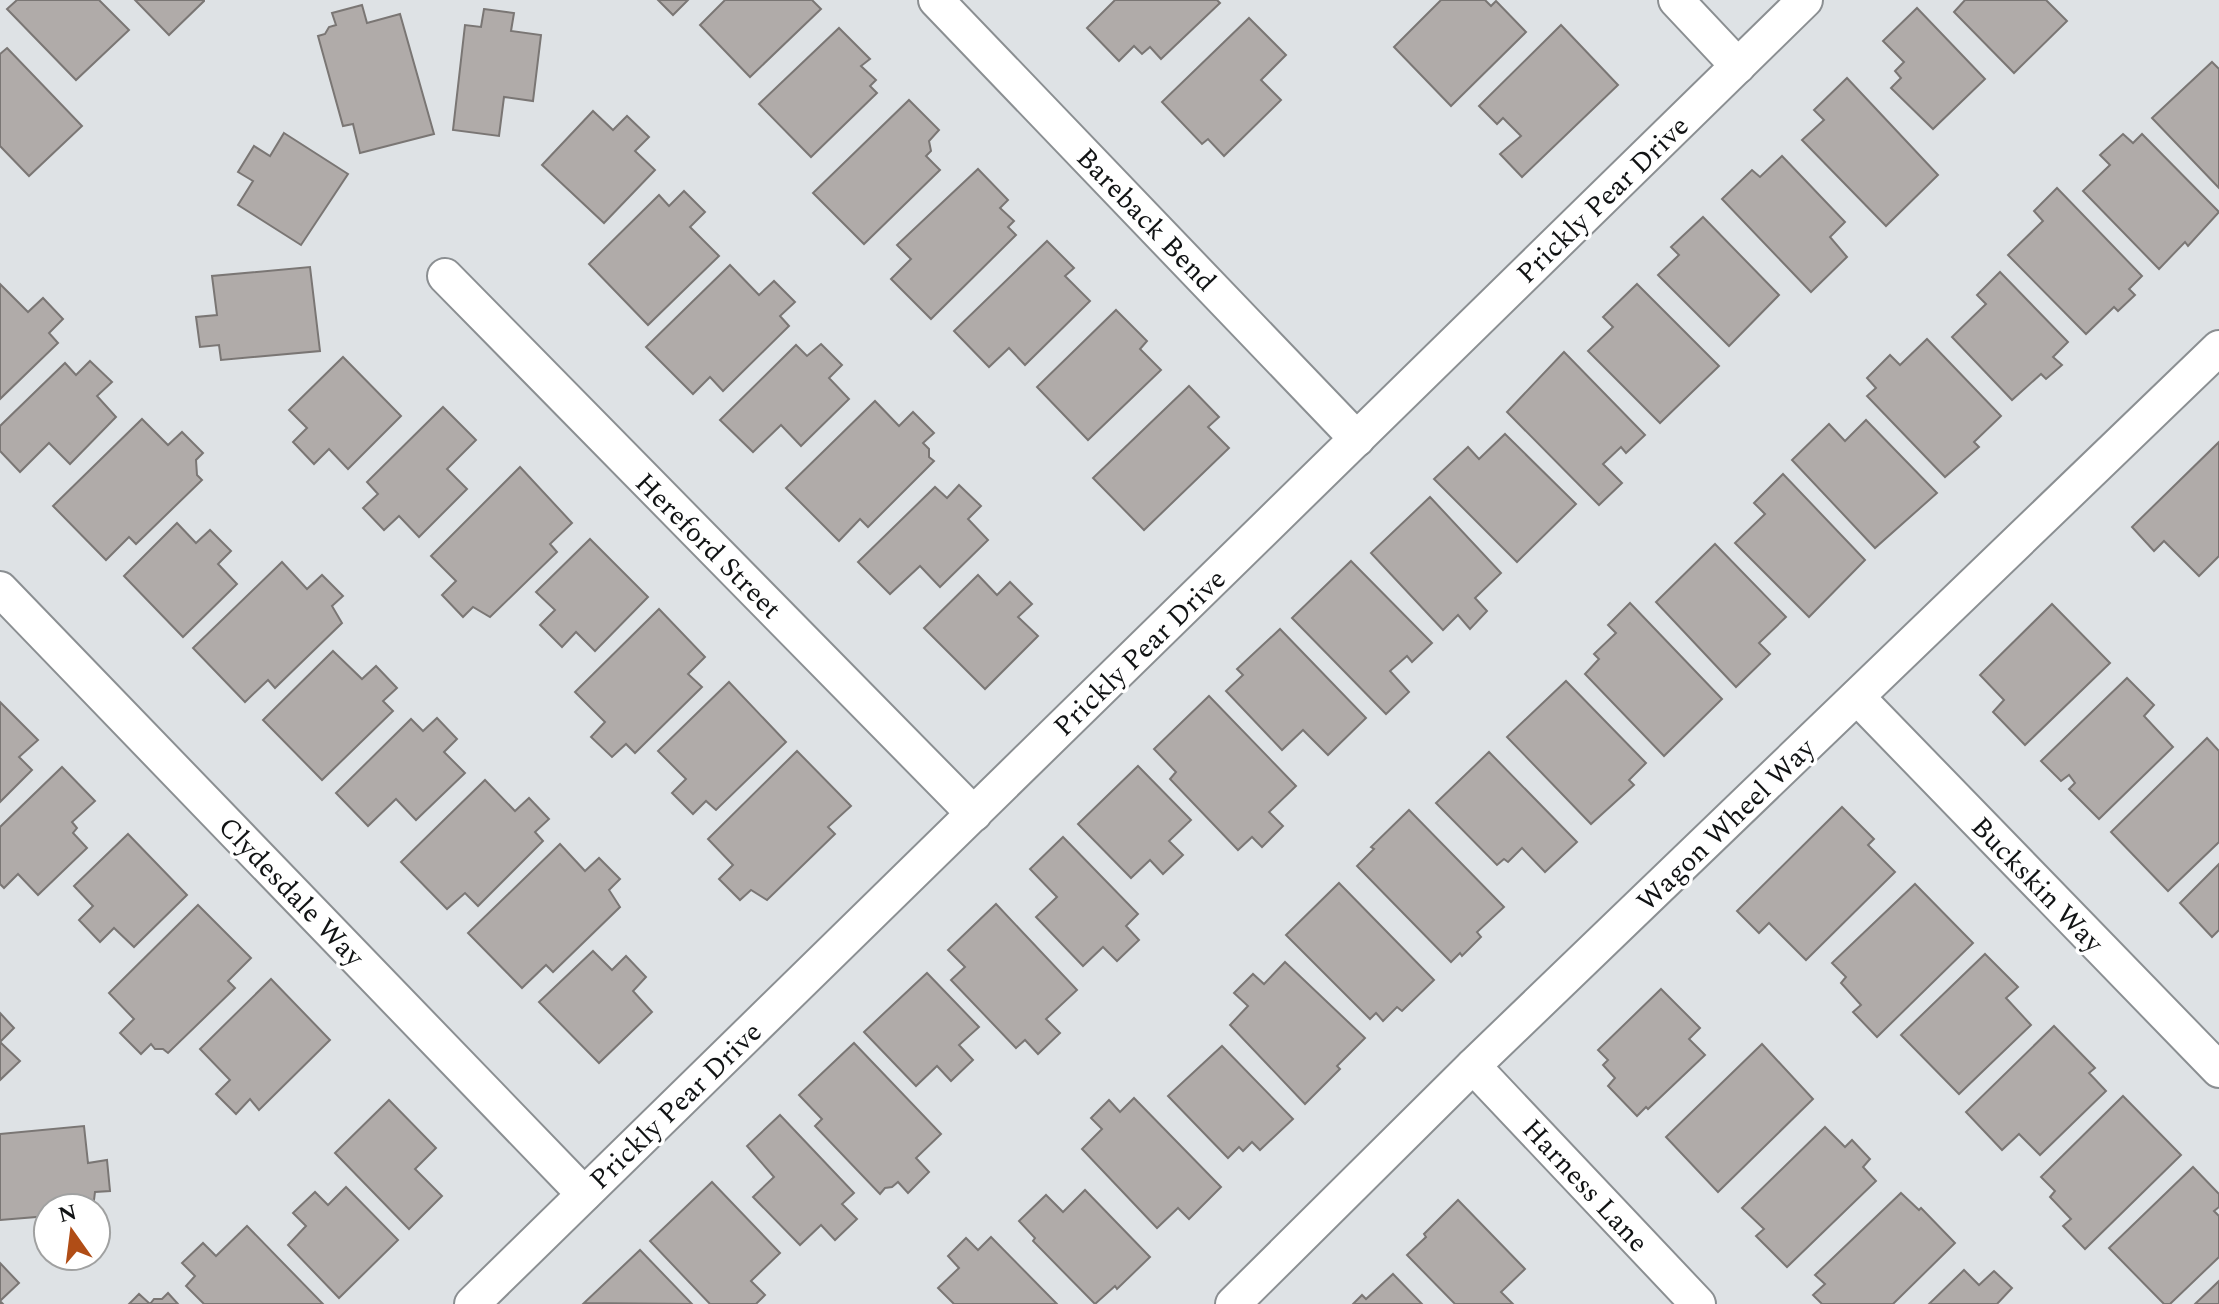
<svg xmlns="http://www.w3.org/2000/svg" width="2219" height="1304" font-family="Spectral,serif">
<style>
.building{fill:#b0aba9;stroke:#7a7674;stroke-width:2}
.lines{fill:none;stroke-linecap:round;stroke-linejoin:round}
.street-casing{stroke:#8b8f92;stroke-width:38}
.street{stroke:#fff;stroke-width:34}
.labels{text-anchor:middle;stroke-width:7;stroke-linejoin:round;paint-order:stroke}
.street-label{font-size:28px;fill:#111314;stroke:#fff}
</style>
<rect width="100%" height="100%" fill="#dee2e5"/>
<!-- building -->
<g class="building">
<path d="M17,0H99L129,30L76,80L7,9Z"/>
<path d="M135,0H204V1L169,35Z"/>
<path d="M658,0H688L673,15Z"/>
<path d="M725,0H812L821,9L750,77L700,25Z"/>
<path d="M1115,0H1217L1220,3L1161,59L1150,47L1142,54L1134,46L1119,61L1087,28Z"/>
<path d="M1441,0H1485L1491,6L1496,1L1526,32L1451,106L1394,47Z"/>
<path d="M1965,0H2046L2067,21L2014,73L1954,12Z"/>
<path d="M362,5L367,23L400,14L434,134L360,153L353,124L343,126L318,36L325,34L329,27L336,25L332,13Z"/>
<path d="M1917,8L1985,79L1933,129L1891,88L1901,78L1895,71L1904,62L1883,41Z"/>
<path d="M484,9L514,13L511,31L541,35L533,101L504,97L499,136L453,130L465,25L481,27Z"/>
<path d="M1249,18L1286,55L1261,80L1281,100L1224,156L1208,139L1202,144L1162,102Z"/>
<path d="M1561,25L1618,85L1522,177L1500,154L1521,136L1503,118L1497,124L1479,106Z"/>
<path d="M839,28L870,59L861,66L876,80L870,86L877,93L811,157L759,104Z"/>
<path d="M7,48L82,126L29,176L0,146V54Z"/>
<path d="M2212,62L2219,69V188L2152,118Z"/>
<path d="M1847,78L1938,175L1886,226L1802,140L1824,120L1814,110Z"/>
<path d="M909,100L939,130L929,141L931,151L926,156L940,170L864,244L813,193Z"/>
<path d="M593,111L613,130L627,116L649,137L635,151L655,170L604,223L542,165Z"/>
<path d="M284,133L348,174L301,245L238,205L253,181L238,172L254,146L270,156Z"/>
<path d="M2123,134L2133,143L2142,134L2219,212L2188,246L2185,242L2159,269L2083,191L2110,165L2100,155Z"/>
<path d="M1782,156L1845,222L1830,237L1847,257L1811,292L1722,199L1752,170L1760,177Z"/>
<path d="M978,169L1008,200L1000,208L1014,221L1008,227L1016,235L931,319L891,279L911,259L897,245Z"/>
<path d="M2057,188L2142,276L2129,289L2135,295L2118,311L2114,307L2086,334L2008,255L2043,221L2034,211Z"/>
<path d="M684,191L705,212L690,227L719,256L648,325L589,264L659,195L669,206Z"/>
<path d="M1703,217L1779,295L1729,346L1658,275L1679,255L1671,247Z"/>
<path d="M1047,241L1074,268L1065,276L1090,301L1025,365L1009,348L989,367L954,331Z"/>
<path d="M730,265L759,295L774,281L795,302L780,316L789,326L723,391L710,377L693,394L646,347Z"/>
<path d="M310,267L320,351L221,360L219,345L200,347L196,317L217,315L212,276Z"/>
<path d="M2000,272L2068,342L2053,357L2062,365L2046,379L2041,374L2012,400L1952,337L1986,304L1977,295Z"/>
<path d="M0,284L28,312L43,298L63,319L49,333L58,343L0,399Z"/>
<path d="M1637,284L1719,366L1660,423L1588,351L1613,327L1603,317Z"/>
<path d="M1116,310L1147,341L1140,349L1161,370L1088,440L1037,387Z"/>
<path d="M1927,339L2001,416L1974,442L1979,447L1945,477L1867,396L1876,388L1867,378L1890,355L1900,365Z"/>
<path d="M821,344L842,365L829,378L849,399L801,446L781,425L753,452L720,420L796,345L807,356Z"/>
<path d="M1564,352L1645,435L1626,453L1621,447L1603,464L1622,483L1599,505L1507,412Z"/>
<path d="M343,357L401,416L348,469L329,449L314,464L293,442L307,428L289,410Z"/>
<path d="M90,361L112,382L97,396L116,417L70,464L49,443L20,472L0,451V426L65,363L76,375Z"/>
<path d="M1189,386L1219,417L1208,427L1229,448L1144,530L1093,478Z"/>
<path d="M875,401L899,426L913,412L934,433L923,443L929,449V457L934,461L868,527L860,519L839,541L786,488Z"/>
<path d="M443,407L476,440L447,469L467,489L419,537L399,516L384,530L363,508L378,494L367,482Z"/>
<path d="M142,419L168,445L182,432L203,453L196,460L197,475L202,480L136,544L129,537L106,560L53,506Z"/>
<path d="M1866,420L1937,493L1875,548L1792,460L1829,424L1845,441Z"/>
<path d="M1505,434L1576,504L1517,562L1434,479L1468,447L1479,459Z"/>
<path d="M2219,442V556L2199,576L2164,541L2154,551L2132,527Z"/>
<path d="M520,467L572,523L550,544L557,552L490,617L473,607L463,617L442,595L456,581L431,556Z"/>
<path d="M1783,474L1865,560L1809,617L1735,543L1765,514L1754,503Z"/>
<path d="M959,485L981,506L968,519L988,540L940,587L920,566L890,594L858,562L935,487L947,498Z"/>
<path d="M1430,497L1501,573L1475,598L1487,611L1470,629L1458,615L1443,630L1371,553Z"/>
<path d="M177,523L196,543L210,530L231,551L218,564L237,584L183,637L124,576Z"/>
<path d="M590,539L648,597L595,651L576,632L562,647L540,625L555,610L536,592Z"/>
<path d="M1715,544L1786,617L1759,643L1770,654L1736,687L1656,602Z"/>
<path d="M1351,561L1432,643L1412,662L1407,656L1390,671L1409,692L1386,714L1292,618Z"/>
<path d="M282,562L307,589L322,575L343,596L332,606L342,623L275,688L268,680L245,702L193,648Z"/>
<path d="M978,575L997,595L1010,582L1032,604L1018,617L1038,636L985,689L924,628Z"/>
<path d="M1630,603L1722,699L1664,756L1585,674L1599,659L1594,654L1616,633L1608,625Z"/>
<path d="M2052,604L2110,663L2025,745L1993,712L2004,700L1980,675Z"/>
<path d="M659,609L705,657L688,674L702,687L635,753L626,744L612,757L591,737L605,722L575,692Z"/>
<path d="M1280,629L1366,718L1328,755L1303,730L1282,750L1226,691L1243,675L1237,669Z"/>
<path d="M333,651L362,679L376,666L397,688L383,701L393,711L322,780L263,720Z"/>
<path d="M2127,678L2154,705L2144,716L2173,747L2099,819L2069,789L2075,783L2069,775L2061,781L2041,761Z"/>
<path d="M1566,681L1646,763L1629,780L1634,785L1591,824L1507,737Z"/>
<path d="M729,682L786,742L716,810L706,801L693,814L672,793L686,779L658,751Z"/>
<path d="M1209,696L1296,786L1269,812L1283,826L1262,847L1252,837L1238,850L1170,779L1176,772L1154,749Z"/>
<path d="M0,702L38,740L19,757L32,770L0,802Z"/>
<path d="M437,718L457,739L444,752L465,773L416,820L396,799L368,826L336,793L411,719L423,731Z"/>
<path d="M2207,738L2219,751V842L2168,891L2111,832Z"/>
<path d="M797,751L851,806L828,827L835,834L767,900L751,890L740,900L719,879L733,865L708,839Z"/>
<path d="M1489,752L1577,842L1545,872L1522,848L1508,862L1504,859L1497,865L1436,803Z"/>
<path d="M1138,766L1191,820L1169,841L1183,855L1163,874L1150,860L1131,878L1078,824Z"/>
<path d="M62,767L95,801L72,822L77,828L73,833L87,848L38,895L18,874L4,888L0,884V827Z"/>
<path d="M485,780L515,811L529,798L549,819L535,832L543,841L478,906L465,893L447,909L401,862Z"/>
<path d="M1842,807L1874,839L1868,845L1895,872L1806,960L1769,923L1759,933L1737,911Z"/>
<path d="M1409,810L1504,907L1477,932L1481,937L1462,956L1460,953L1451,962L1357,866L1374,849L1371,847Z"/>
<path d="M128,834L187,895L134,947L114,928L100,942L79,920L93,906L74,886Z"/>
<path d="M1063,837L1138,914L1126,926L1139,940L1117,961L1103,947L1083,966L1036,917L1057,897L1030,869Z"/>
<path d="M560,844L585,871L599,858L620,879L609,890L620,907L553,972L546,965L522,988L468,933Z"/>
<path d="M2219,864V930L2212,937L2180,903Z"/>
<path d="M1339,883L1434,980L1402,1011L1397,1007L1383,1021L1376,1013L1370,1019L1286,935Z"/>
<path d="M1915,884L1973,943L1877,1037L1853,1012L1861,1005L1841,983L1846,977L1832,963Z"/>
<path d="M996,904L1077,990L1046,1019L1060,1033L1038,1054L1025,1040L1016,1048L951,980L965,967L948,950Z"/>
<path d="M198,905L251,958L228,981L235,988L168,1053L163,1049H155L151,1044L141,1054L120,1033L134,1019L109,993Z"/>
<path d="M593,951L612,970L626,956L646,977L633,991L652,1012L599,1063L539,1002Z"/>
<path d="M1985,954L2018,987L2006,998L2031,1025L1959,1094L1901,1035Z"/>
<path d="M1285,962L1365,1038L1337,1066L1340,1069L1305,1104L1230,1025L1248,1006L1234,993L1253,974L1264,984Z"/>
<path d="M927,973L979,1027L959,1045L973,1060L951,1081L937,1066L916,1086L864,1032Z"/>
<path d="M271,979L330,1040L259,1110L250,1099L236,1114L216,1094L230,1080L200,1049Z"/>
<path d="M1661,989L1700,1028L1689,1039L1705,1055L1648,1109L1646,1107L1637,1116L1608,1086L1615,1078L1603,1065L1608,1060L1598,1050Z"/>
<path d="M0,1013L14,1028L0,1042L20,1061L0,1080Z"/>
<path d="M2054,1026L2095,1068L2089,1073L2106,1091L2040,1155L2019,1134L2002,1150L1966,1112Z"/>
<path d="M854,1043L941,1134L916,1158L929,1172L908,1193L898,1182L892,1187L885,1188L880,1194L815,1126L822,1119L799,1095Z"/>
<path d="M1762,1044L1813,1099L1718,1192L1666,1137Z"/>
<path d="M1222,1046L1293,1119L1260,1150L1252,1142L1243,1151L1239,1147L1228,1158L1168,1096Z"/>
<path d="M2123,1096L2181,1155L2085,1249L2063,1226L2071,1219L2050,1197L2055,1191L2041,1177Z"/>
<path d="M1134,1098L1221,1187L1189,1219L1178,1208L1157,1228L1082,1149L1102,1129L1091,1118L1109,1100L1120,1112Z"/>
<path d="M389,1100L436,1148L415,1169L442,1196L409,1229L335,1153Z"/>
<path d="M780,1115L854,1193L842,1204L857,1219L835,1240L821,1225L800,1245L753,1197L774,1177L747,1146Z"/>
<path d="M84,1126L88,1163L107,1160L110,1191L95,1192L93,1208H48V1216L0,1220V1134Z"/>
<path d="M1825,1127L1845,1147L1852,1140L1870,1159L1863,1167L1876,1181L1787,1267L1756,1236L1764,1229L1742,1208Z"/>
<path d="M2193,1167L2219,1194V1207L2214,1211L2219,1216V1257L2170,1304H2164L2109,1248Z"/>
<path d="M712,1182L780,1253L751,1281L765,1295L756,1304H710L650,1241Z"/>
<path d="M346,1187L398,1240L339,1298L288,1245L306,1226L293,1213L315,1192L328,1205Z"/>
<path d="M1085,1190L1150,1257L1117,1289L1115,1286L1095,1304L1033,1241L1035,1238L1019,1221L1046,1195L1063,1212Z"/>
<path d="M1901,1193L1919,1210L1921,1208L1955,1243L1893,1304H1822L1813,1295L1825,1284L1815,1275Z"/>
<path d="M1458,1200L1525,1269L1501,1292L1513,1304H1455L1407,1255L1426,1237L1424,1234Z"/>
<path d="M247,1226L323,1304H204L186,1286L195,1276L182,1263L203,1243L216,1256Z"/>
<path d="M991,1237L1057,1304H954L938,1288L959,1268L948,1256L966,1238L978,1250Z"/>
<path d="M640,1250L692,1304L584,1303Z"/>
<path d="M0,1263L19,1283L0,1301L3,1304H0Z"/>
<path d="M1964,1270L1979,1285L1994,1271L2012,1288L1997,1304H1929Z"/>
<path d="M1393,1274L1422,1304H1353L1362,1295L1366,1299Z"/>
<path d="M2219,1281V1304H2195Z"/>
<path d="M168,1293L178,1304H129L139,1294L150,1304L154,1299H162Z"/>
</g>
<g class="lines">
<!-- street casing -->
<g class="street-casing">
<g id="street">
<path d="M936,0L1357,439"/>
<path d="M1676,0L1738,66"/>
<path d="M445,276L974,814"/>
<path d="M0,589L584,1194"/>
<path d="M1857,697L2219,1070"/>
<path d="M1473,1066L1698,1304"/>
<path d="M472,1304L1805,0"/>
<path d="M1233,1304L1473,1066L2219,348"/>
</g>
</g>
<!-- street -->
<use href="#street" class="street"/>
</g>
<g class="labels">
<!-- street labels -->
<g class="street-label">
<text transform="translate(1602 199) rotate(-44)" y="10">Prickly Pear Drive</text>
<text transform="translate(1147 219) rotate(46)" y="10">Bareback Bend</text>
<text transform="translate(709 545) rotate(45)" y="10">Hereford Street</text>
<text transform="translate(1139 652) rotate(-44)" y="10">Prickly Pear Drive</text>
<text transform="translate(1725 824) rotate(-44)" y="10">Wagon Wheel Way</text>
<text transform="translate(2038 884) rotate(46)" y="10">Buckskin Way</text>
<text transform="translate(292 891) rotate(46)" y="10">Clydesdale Way</text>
<text transform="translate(675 1105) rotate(-44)" y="10">Prickly Pear Drive</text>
<text transform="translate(1586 1185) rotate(47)" y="10">Harness Lane</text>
</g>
</g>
<!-- north arrow -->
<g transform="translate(72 1232) rotate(346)"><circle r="38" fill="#ffffff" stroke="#a0a1a1" stroke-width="2"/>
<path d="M0-6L14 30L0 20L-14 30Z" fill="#b04d16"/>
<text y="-12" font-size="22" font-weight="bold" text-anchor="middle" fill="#111314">N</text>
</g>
</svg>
